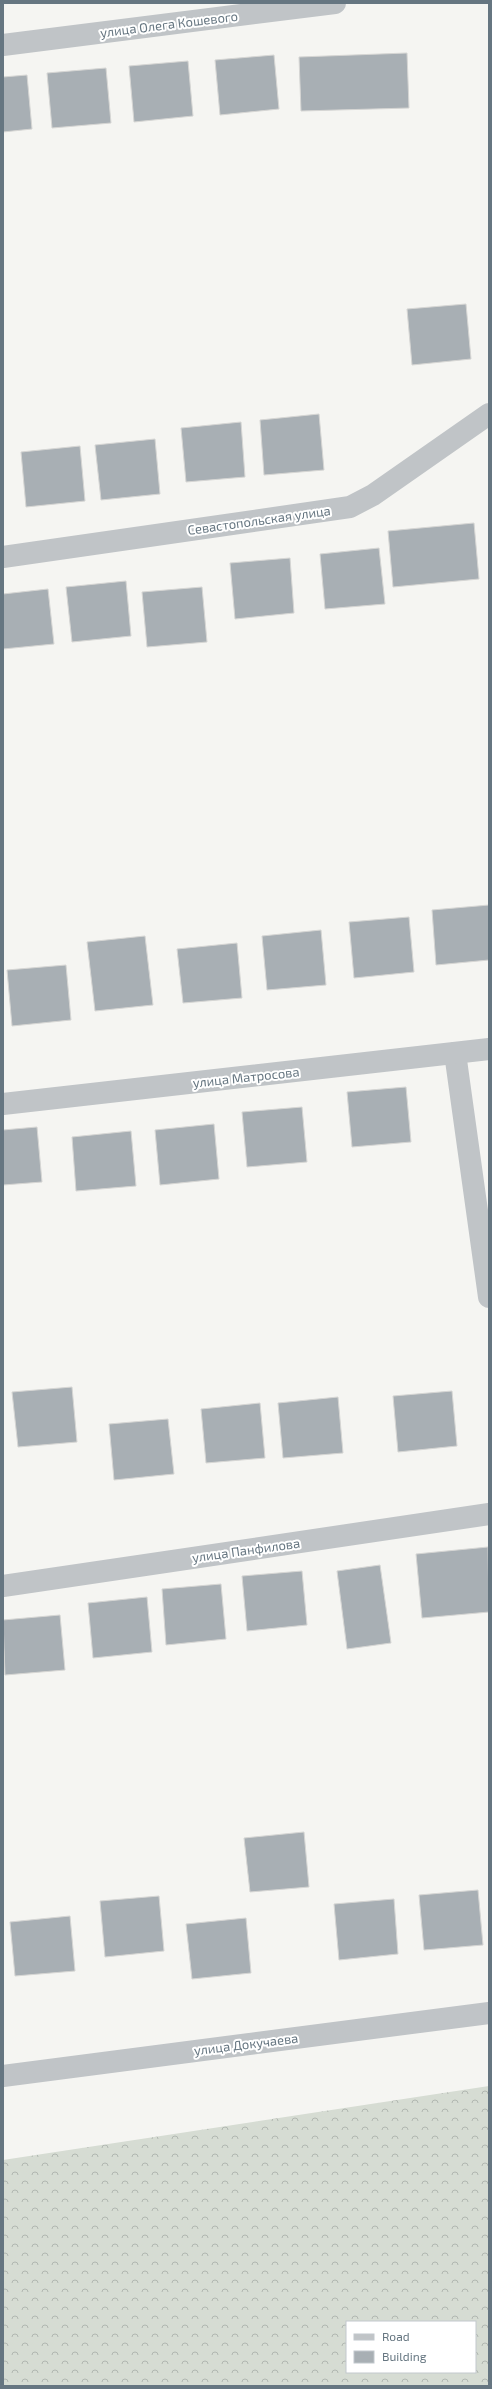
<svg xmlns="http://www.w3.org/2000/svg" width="492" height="2389" font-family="'Exo 2',sans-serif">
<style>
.forest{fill:url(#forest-crowns);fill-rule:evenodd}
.building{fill:#a8afb4;stroke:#d6d6d4}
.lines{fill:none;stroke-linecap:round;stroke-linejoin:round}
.minor{stroke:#c0c4c7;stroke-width:22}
.labels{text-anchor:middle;stroke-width:4;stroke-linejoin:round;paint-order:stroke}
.street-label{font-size:13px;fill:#667681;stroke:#fff}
</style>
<defs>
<pattern id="forest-crowns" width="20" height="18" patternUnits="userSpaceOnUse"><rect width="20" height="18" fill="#d6dcd3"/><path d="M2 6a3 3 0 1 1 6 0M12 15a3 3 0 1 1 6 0" fill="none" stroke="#b1b7b1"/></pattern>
</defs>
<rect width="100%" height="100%" fill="#f5f5f2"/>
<!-- forest -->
<path class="forest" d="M489,2086V2386H3V2160ZM347,2322H475V2372H347Z"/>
<!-- building -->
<g class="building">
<path d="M407,53L409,108L301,111L299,57Z"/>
<path d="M274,55L279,109L220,115L215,60Z"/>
<path d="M188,61L193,116L134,122L129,66Z"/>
<path d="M106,68L111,123L52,128L47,73Z"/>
<path d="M27,75L32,129L3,132V77Z"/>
<path d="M466,304L471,359L412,365L407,309Z"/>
<path d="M319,414L324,470L264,475L260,420Z"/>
<path d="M241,422L245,477L186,482L181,428Z"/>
<path d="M155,439L160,494L101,500L95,445Z"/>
<path d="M80,446L85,501L26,507L21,452Z"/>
<path d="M474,523L479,579L393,587L388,531Z"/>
<path d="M379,548L385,604L325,609L320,554Z"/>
<path d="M290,558L294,613L235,619L230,563Z"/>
<path d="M126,581L131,636L72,642L66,587Z"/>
<path d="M202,587L207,642L147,647L142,592Z"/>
<path d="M48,589L54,644L3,649V594Z"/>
<path d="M489,905V960L436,965L432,910Z"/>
<path d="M409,917L414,972L354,978L349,922Z"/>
<path d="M321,930L326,985L267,990L262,936Z"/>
<path d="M145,936L153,1005L95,1011L87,942Z"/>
<path d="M237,943L242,998L183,1003L177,949Z"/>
<path d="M66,965L71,1020L12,1026L7,970Z"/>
<path d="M406,1087L411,1142L352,1147L347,1092Z"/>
<path d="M302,1107L307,1162L247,1167L242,1112Z"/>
<path d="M214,1124L219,1179L160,1185L155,1130Z"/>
<path d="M37,1127L42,1182L3,1185V1130Z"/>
<path d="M131,1131L136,1186L76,1191L72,1137Z"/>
<path d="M72,1387L77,1442L18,1447L12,1392Z"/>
<path d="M452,1391L457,1446L398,1452L393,1396Z"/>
<path d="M338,1397L343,1453L283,1458L278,1403Z"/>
<path d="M260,1403L265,1458L206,1463L201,1409Z"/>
<path d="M168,1419L174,1474L114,1480L109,1424Z"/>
<path d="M488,1547L489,1612L422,1618L416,1554Z"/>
<path d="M380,1565L391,1643L347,1649L337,1571Z"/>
<path d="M302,1571L307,1625L247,1631L242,1576Z"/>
<path d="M221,1584L226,1639L166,1645L162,1589Z"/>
<path d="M147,1597L152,1652L93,1658L88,1603Z"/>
<path d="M60,1615L65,1670L5,1675L3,1620Z"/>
<path d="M304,1832L309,1887L250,1892L244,1838Z"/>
<path d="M478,1890L483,1945L424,1950L419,1895Z"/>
<path d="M159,1896L164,1951L105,1957L100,1901Z"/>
<path d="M394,1899L398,1954L339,1960L334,1904Z"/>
<path d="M70,1916L75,1971L15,1976L10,1922Z"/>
<path d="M246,1918L251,1973L192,1979L186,1924Z"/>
</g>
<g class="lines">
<!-- minor -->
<g class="minor">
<path d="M3,45L335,3"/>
<path d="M3,557L350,507L373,495L489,414"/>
<path d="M455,1053L489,1297"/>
<path d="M3,1104L489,1049"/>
<path d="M3,1586L489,1514"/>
<path d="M3,2076L489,2013"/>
</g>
</g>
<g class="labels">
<!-- street labels -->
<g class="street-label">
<text transform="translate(169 24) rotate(-7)" y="5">улица Олега Кошевого</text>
<text transform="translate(259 520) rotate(-8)" y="5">Севастопольская улица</text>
<text transform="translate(246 1077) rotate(-6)" y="5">улица Матросова</text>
<text transform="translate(246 1550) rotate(-8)" y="5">улица Панфилова</text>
<text transform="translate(246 2044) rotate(-7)" y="5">улица Докучаева</text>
</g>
</g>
<!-- border -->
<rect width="492" height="2389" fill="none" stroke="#667681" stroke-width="8"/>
<!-- legend -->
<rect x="346" y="2321" width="130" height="52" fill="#ffffff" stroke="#c2c8cd"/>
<rect x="354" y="2334" width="20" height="6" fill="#c0c4c7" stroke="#c2c8cd"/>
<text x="382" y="2341" font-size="12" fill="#667681">Road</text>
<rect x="354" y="2351" width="20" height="12" fill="#a8afb4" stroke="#c2c8cd"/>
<text x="382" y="2361" font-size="12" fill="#667681">Building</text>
</svg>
